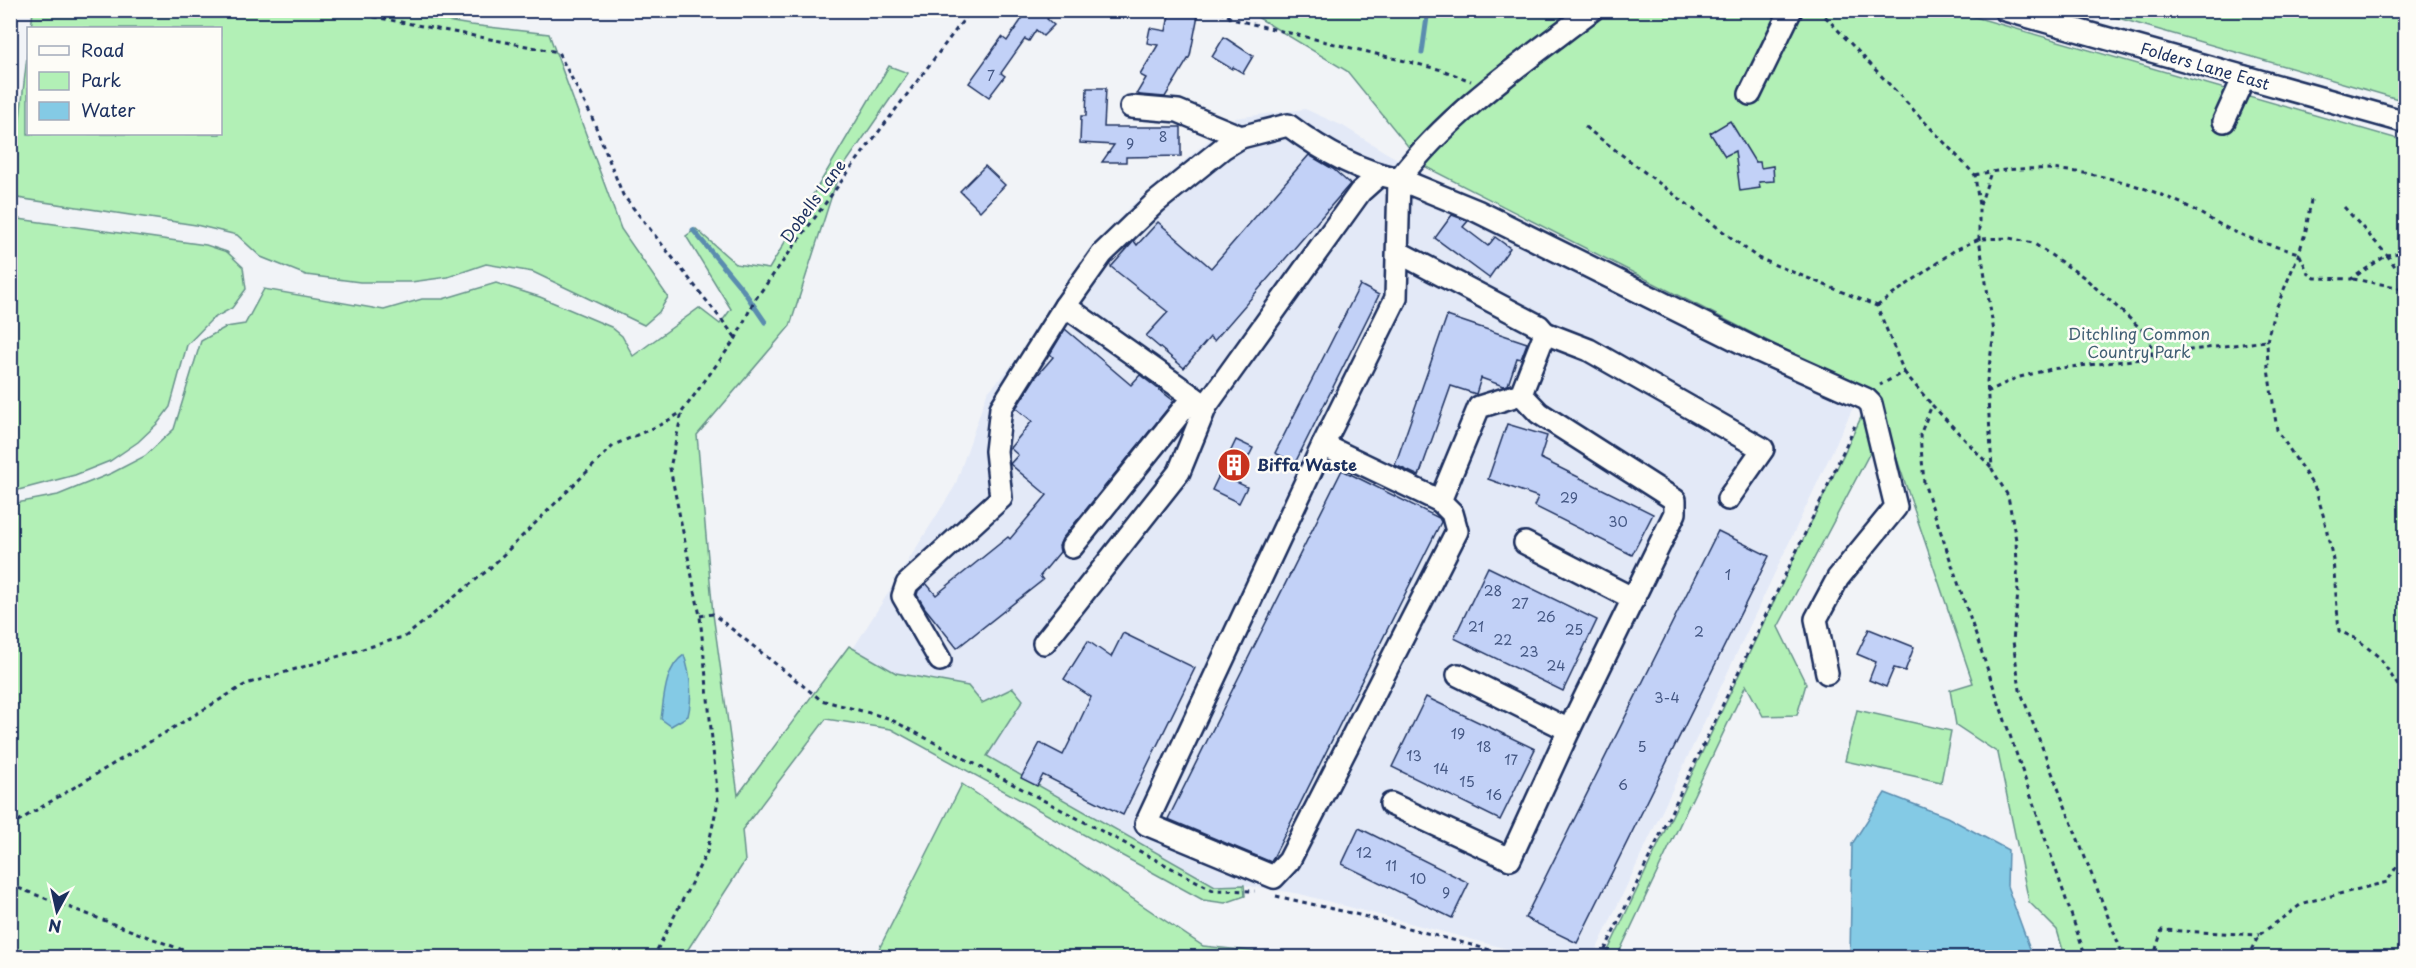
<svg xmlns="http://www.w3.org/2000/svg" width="2416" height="968" font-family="'Playpen Sans',sans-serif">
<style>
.built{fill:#e3e9f7}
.green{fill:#b2f0b6;stroke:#66908a;stroke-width:1.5}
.water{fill:#84cae5;stroke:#5a8caf;stroke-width:1.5}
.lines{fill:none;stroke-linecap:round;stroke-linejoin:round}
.stream{stroke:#5a8caf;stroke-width:5}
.building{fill:#c2d1f7;stroke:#1b2f5e;stroke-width:1.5}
.minor-casing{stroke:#1b2f5e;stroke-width:26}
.path{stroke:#1b2f5e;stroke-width:3;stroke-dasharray:4.5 4.5;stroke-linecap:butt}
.minor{stroke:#fdfcf7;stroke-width:21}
.labels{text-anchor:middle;stroke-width:5;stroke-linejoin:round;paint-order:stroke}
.number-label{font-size:14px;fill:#455884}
.street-label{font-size:16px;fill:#1b2f5e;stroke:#fdfcf7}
.park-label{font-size:16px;fill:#415f74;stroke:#fdfcf7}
.poi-label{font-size:16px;font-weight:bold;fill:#1b2f5e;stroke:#fdfcf7;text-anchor:start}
</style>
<rect width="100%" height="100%" fill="#f1f3f7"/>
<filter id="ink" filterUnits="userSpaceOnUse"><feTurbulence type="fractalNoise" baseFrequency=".0167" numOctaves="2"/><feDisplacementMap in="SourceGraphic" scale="12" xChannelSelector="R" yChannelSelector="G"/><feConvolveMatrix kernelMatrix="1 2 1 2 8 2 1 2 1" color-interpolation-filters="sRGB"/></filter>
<g filter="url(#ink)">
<!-- built -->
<path class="built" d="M1305,109L1343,126L1385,152L1754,358L1857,399L1593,957H1538L1300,894L1244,885L1215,886L987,756L826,692L955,486L987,393L1013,364L1111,227L1132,205L1235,118Z"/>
<!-- green -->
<g class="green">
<path d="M33,11H385L471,25L549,34L621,229L668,297L659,312L644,325L533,272L486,264L448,277L411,282H360L306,275L261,257L237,235L196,225L11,197L28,48V134H220V28H31Z"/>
<path d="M1247,11H1954L2405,141V957H2065L2057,930L2029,902L1998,753L1956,725L1950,690L1973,683L1885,424L1778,627L1806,684L1797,715L1763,716L1746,685L1617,957H1605L1874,390L1797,356L1424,166L1347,71Z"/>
<path d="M2094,11H2405V101Z"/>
<path d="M889,66L908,73L839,173L790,326L697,435L713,614L738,795L849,646L896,673L968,686L982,703L1013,688L1023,700L987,756L1215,886L1244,885L1245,896L1225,903L1203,900L891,729L826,719L742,830L745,861L683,957L11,958V504L58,495L112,473L145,456L174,429L201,341L226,327L245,324L264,289L384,310L422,299H443L496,283L540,297L611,327L622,336L633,356L699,308L720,324L731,309L686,236L696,229L736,264L769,269Z"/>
<path d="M11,218L206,245L227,252L243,267L246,289L232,308L212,319L187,345L170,407L158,423L138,442L110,461L75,475L11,492Z"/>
<path d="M1857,710L1951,731L1941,782L1845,761Z"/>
<path d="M962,784L1203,946L1306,957H875Z"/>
</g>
<!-- water -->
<g class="water">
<path d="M684,655C691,676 693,695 688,716L671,726L661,719C664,698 665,667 684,655Z"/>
<path d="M1885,793L1947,817L2008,850L2007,886L2033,957H1850L1852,844Z"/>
</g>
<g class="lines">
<!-- stream -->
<g class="stream">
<path d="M1422,53L1428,10"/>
<path d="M693,230L743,290L765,322"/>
</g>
</g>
<!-- building -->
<g class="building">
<path d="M1028,10H1055L1047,19L1054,25L1043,36L1036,30L1029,41L1025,39L1001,73L1005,76L989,97L969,83L1002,37L1007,41Z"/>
<path d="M1170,10H1199L1190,56L1165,97L1140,95L1137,93L1146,78L1140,75L1158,45L1147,43L1150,28L1166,31Z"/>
<path d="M1224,37L1253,56L1243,73L1233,67L1232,69L1212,57Z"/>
<path d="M1087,88H1106L1104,127H1181V156L1126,157V162H1102L1114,145L1080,143L1081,116H1086Z"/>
<path d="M1730,121L1755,162H1760L1761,168L1773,166L1774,181L1759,182L1760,188L1740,191L1735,151L1725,156L1710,133Z"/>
<path d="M1309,155L1333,169L1350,184L1214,341L1210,337L1184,368L1146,336L1168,312L1111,267L1134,241L1137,245L1158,222L1211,268Z"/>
<path d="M985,166L1005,185L980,211L960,191Z"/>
<path d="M1452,215L1468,221L1463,227L1488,246L1495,237L1510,248L1489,278L1435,238Z"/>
<path d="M1360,285L1379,295L1295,463L1275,453Z"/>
<path d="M1447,316L1527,343L1521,359L1517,358L1508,385L1503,386L1481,378L1476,394L1451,386L1419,476L1395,465Z"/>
<path d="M1065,329L1131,385L1140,375L1174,401L1062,539L1059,546L1060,552L1040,576L1043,580L957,648L925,608L917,595L918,591L926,583L936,595L1008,537L1010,539L1047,495L1010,464L1018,455L1010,448L1032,421L1016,408L1035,378L1053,357L1050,354Z"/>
<path d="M1507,424L1547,436L1540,458L1653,514L1632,555L1534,506L1538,497L1488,479Z"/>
<path d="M1236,440L1253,448L1236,482L1247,487L1239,503L1212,490Z"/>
<path d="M1342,470L1439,518L1441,522L1271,862L1168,819Z"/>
<path d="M1718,531L1769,556L1577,943L1525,918Z"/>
<path d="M1488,567L1597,620L1563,691L1454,638Z"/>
<path d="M1869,629L1914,647L1905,671L1894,668L1886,687L1869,680L1876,662L1857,654Z"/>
<path d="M1123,633L1195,668L1123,815L1043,775L1037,786L1021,778L1040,743L1063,755L1075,731L1091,697L1064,679L1088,641L1111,657Z"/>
<path d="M1426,697L1535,749L1500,820L1392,767Z"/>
<path d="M1359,828L1469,883L1452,918L1342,864Z"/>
</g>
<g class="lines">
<!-- minor casing -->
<g class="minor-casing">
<g id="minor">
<path d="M2005,10L2406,122"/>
<path d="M1750,94L1791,10"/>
<path d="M1131,107L1178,111L1241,137"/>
<path d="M2224,121L2244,77"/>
<path d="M1545,333L1589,350L1763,449L1728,499"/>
<path d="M1206,406L1360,192L1379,175"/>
<path d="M1323,445L1146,824L1274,877L1289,861L1457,531L1452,513L1440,501L1479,407L1521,394L1545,333L1539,326L1398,252"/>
<path d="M1440,501L1323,445L1396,298L1399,179L1477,211L1759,351L1866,399L1871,404L1896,507L1838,578L1816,619L1827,673"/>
<path d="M1525,543L1634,599"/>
<path d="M1072,547L1193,397"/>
<path d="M1044,643L1179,472L1206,406L1065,306"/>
<path d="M940,660L903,596L907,584L1001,498L996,451L1001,408L1065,306L1102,254L1156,202L1223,148L1241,137L1288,125C1321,150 1357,171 1399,179C1451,111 1524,62 1592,10"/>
<path d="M1458,675L1569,730"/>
<path d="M1391,804L1510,859L1569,730L1675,513V500L1539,413L1521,394"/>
</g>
</g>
<!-- path -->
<g class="path">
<path d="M338,10L558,52L591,115L623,195L736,338"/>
<path d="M1220,10L1232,19L1442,70L1471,81"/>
<path d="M1819,10L1975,175L1979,206V239L1994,332L1987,381L1992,469L2008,496L2016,540L2018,593L2013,641L2020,690L2124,958"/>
<path d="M1585,127L1758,258L1877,306L1904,372L1880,385"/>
<path d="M1975,175C2044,159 2121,175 2185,205C2197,211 2209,219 2221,225C2245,238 2272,246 2299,253L2308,273L2315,278L2351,279L2387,255L2406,282"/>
<path d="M2311,200L2306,230L2299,253L2273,316L2267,341L2268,369L2277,430L2316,490L2324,518L2333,560L2339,631L2357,639L2380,658L2406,698"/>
<path d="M1980,205L1991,172"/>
<path d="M2344,207L2387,255L2406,252"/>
<path d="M2353,279L2397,287L2406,293"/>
<path d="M1877,306L1955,250L1979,239L2009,238L2033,243L2085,278L2150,337L2152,358"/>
<path d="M1904,372L1932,405"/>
<path d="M1987,392L2016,378L2051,369L2152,358L2190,350L2267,341"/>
<path d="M1991,467L1932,405L1920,435L1924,483L2086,958"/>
<path d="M700,616L713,614L821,700L888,718L1213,890L1255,891"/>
<path d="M10,826L246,684L406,636L488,570L614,445L662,424L682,412L736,338L754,301L846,175L971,10"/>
<path d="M10,885L204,958"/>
<path d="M1276,896L1359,915L1520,958"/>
<path d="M653,958L707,852L718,801L700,616L670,468L682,412"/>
<path d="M1601,958L1823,496L1856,423"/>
<path d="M2161,958L2156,949L2162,930L2259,935"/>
<path d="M2247,958L2259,935L2303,903L2387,882L2397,866L2406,863"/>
</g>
<!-- minor -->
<use href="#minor" class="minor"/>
</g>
</g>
<!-- icons -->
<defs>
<g id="building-disc" transform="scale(1.725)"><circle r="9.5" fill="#c8321e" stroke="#fdfcf7"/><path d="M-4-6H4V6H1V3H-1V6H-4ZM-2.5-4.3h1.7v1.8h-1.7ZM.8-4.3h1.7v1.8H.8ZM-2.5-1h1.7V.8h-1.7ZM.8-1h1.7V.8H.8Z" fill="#fff"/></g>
</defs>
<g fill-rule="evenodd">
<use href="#building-disc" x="1234" y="465"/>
</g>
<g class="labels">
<!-- number labels -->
<g class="number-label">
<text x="991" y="81">7</text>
<text x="1163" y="142">8</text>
<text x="1130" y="149">9</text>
<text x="1569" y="503">29</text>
<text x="1618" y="527">30</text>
<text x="1728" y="580">1</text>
<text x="1493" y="596">28</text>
<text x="1520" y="609">27</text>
<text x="1546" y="622">26</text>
<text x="1476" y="632">21</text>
<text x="1574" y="635">25</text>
<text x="1699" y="637">2</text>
<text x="1503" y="645">22</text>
<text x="1529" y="657">23</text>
<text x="1556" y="671">24</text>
<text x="1667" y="703">3-4</text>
<text x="1458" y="739">19</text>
<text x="1484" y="752">18</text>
<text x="1642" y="752">5</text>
<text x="1414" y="761">13</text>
<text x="1511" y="765">17</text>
<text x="1441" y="774">14</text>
<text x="1467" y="787">15</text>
<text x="1623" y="790">6</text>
<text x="1494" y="800">16</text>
<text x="1364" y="858">12</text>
<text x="1391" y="871">11</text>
<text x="1418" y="884">10</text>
<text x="1446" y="898">9</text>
</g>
<!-- street labels -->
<g class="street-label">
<text transform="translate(2205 66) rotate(16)" y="6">Folders Lane East</text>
<text transform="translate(813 201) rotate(-54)" y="6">Dobells Lane</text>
</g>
<!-- park labels -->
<g class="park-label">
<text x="2139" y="340">Ditchling Common<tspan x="2139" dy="18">Country Park</tspan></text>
</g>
<!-- poi labels -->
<g class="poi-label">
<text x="1257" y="471">Biffa Waste</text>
</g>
</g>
<!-- margin -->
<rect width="2416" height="968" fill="none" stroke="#fdfcf7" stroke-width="36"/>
<rect x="18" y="18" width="2380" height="932" fill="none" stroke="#1b2f5e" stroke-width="2" filter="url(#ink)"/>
<!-- legend -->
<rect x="27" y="27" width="195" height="108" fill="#fdfcf7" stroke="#a3aaba" stroke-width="1.5"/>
<rect x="39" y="46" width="30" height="9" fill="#fdfcf7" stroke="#a3aaba" stroke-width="1.5"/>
<text x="81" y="57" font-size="18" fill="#1b2f5e">Road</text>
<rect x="39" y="72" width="30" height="18" fill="#b2f0b6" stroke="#a3aaba" stroke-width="1.5"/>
<text x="81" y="87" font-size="18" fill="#1b2f5e">Park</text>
<rect x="39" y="102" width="30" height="18" fill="#84cae5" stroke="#a3aaba" stroke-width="1.5"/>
<text x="81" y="117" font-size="18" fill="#1b2f5e">Water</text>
<!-- north arrow -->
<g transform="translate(57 911) rotate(188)" stroke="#fdfcf7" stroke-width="4.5" paint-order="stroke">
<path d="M0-4.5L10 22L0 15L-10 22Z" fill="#1b2f5e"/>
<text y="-9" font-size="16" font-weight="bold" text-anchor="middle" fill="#1b2f5e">N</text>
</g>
</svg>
